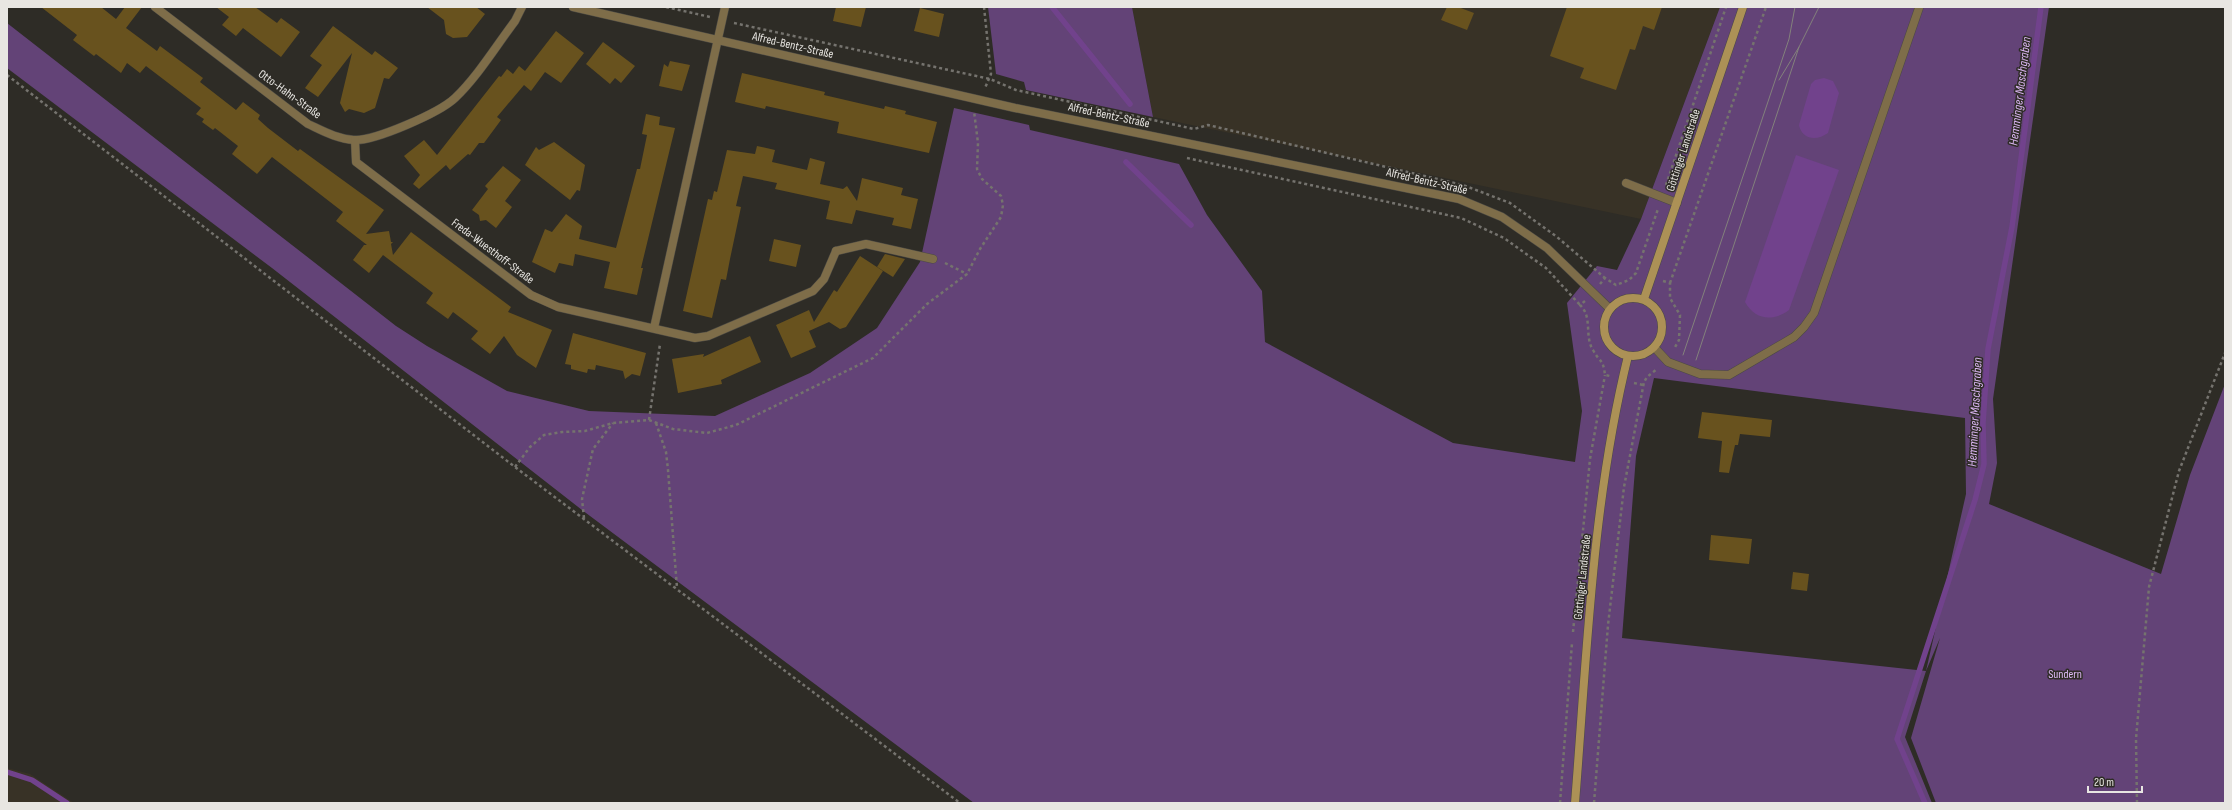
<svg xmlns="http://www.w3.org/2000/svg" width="2232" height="810" font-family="'Sofia Sans Condensed',sans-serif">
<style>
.built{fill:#383226}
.green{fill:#634377;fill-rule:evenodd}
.water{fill:#71428c}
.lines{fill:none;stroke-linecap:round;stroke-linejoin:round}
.stream{stroke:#71428c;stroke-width:5.5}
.building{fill:#68521e}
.lane-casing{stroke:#4c4a44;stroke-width:9}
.street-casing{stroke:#4c4a44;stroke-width:9}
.secondary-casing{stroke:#4c4a44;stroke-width:9}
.path{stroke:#75736e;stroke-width:2.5;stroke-dasharray:3 3;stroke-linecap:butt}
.lane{stroke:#7e6d49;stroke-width:8}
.street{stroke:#7e6d49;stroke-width:8}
.secondary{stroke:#ac9156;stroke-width:8}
.tram{stroke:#83817c;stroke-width:1}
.labels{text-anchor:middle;stroke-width:3;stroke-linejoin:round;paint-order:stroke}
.street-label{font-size:12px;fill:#e8e6e2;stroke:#2e2c26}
.park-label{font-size:12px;fill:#dfbaf8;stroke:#2e2c26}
.water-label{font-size:13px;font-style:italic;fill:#dbb6f3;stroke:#2e2c26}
</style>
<rect width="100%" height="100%" fill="#2e2c26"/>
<!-- built -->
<g class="built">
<path d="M1132,7H1720L1641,219L1153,117Z"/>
<path d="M7,768L30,774L74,803H7Z"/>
</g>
<!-- green -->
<g class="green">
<path d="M988,7H1132L1153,117L1026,90L1024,82L996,74Z"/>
<path d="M1720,7H2049L1993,399L1997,463L1989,504L2161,574L2190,475L2225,384V803H1936L1911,738L1940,638L1926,671L1905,737L1932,803H974L582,510L272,268L7,68V23L396,326L427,346L507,391L589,411L715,416L810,373L877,328L920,262L954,108L1029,125L1030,130L1179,164L1207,215L1262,291L1265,342L1453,443L1575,462L1582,411L1567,303L1597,266L1617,270L1641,219ZM1654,378L1965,418L1966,494L1926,671L1622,638L1636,456Z"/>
</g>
<!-- water -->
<g class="water">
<path d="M1824,78L1833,81L1839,93L1828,133C1817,141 1802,140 1799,125L1811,84L1815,80Z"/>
<path d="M1796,155L1839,170L1789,310C1773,322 1755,320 1745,302Z"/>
</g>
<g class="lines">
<!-- stream -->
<g class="stream">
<path d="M1052,7L1130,104"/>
<path d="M1126,162L1191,225"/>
<path d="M7,772L32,780L67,803"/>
<path d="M1925,803L1897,739L1975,500L1984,464L1983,423L1988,349L2012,227L2041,7"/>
</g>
</g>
<!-- building -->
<g class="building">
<path d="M41,7H101L116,19L125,7H142L126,28L157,51L160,46L203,78L200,82L236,110L243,102L260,115L258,119L268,128L298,151L300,149L384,210L366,234L389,231L391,242H393L391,244L393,255L411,232L511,307L508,312L552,330L536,368L517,355L504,336L490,354L471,339L478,331L453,312L448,319L426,303L433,293L383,255L369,273L353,260L364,245H367L336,221L343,212L272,157L257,174L232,154L238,146L215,128L213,130L202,122L204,119L196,114L201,108L146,66L140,73L127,63L121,73L96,54L94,56L73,40L77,35Z"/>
<path d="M216,7H255L277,23L281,18L300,32L281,57L243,28L236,36L222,25L229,17Z"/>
<path d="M427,7H476L485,14L467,37L453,38L446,34L444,20Z"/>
<path d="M836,7H866L861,27L833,21Z"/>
<path d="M1447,7H1458L1474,13L1467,30L1441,20Z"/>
<path d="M1567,7H1662L1654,30L1643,26L1635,50L1630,49L1616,90L1580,78L1584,68L1550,56Z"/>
<path d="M920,8L944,14L939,37L914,31Z"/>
<path d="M333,26L372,55L375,51L398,68L389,79L384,78L375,108L364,113L349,109L345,112L340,103L352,53L318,97L305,88L322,65L310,56Z"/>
<path d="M556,31L584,53L561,83L545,72L531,91L524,85L497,117L501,120L484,143H479L470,155L468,154L450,170L446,165L419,189L413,184L420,175L404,156L424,140L437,155L499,76L501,77L507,69L513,74L519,66L525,71Z"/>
<path d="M603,42L635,66L621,83L615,78L610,84L586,64Z"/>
<path d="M670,61L690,65L682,91L659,86L664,64L668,67Z"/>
<path d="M742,73L825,92L824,95L884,109L885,106L906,111L905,114L937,122L929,153L837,133L839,122L766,106L765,109L735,102Z"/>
<path d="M646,114L660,117L659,125L675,128L641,268H643L637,295L604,288L610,262L575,254L573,266L559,263L555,273L532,262L545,229L552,232L566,214L582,226L579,239L616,248L637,169H640L647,135L642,134Z"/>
<path d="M554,142L585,165L580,191L577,190L570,200L525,165L536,147L539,150Z"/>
<path d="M757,146L775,150L772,162L807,170L810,158L825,162L820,184L843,189L847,186L857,201L862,178L903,188L901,195L918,199L911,229L892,225L894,218L856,210L852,224L826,219L830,201L775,189L777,183L743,176L736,206L741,207L730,259L726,280L721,279L712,318L683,311L708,199L712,200L714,191L717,192L727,150L755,154Z"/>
<path d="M503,166L521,180L505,201L512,207L496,228L486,220L480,221L479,215L472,210L488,189L485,186Z"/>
<path d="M774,239L801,245L796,267L769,261Z"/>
<path d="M885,254L905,259L893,277L877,267Z"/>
<path d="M860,256L883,271L846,327L840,329L829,322L809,331L816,347L791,358L776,325L809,310L814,322L834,290L837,292Z"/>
<path d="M573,333L646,353L640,376L632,374L625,379L623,371L596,365L595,370L588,369L587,373L571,369V365L565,364Z"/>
<path d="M750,336L761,362L721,380L722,384L678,393L672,359L704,354L703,357Z"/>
<path d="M1702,412L1772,420L1770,437L1740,434L1738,445H1735L1729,473L1719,472L1722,441L1698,438Z"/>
<path d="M1711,535L1752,539L1749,564L1709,560Z"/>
<path d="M1793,572L1809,574L1807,591L1791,589Z"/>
</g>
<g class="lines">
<!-- lane casing -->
<g class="lane-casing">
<g id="lane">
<path d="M1626,183L1677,203"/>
<path d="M836,251L866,244L933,259"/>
<path d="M1654,347L1668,362L1700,374L1729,375L1794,337L1804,327L1814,313L1919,8"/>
</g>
</g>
<!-- street casing -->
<g class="street-casing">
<g id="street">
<path d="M155,7L308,124C323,131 337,139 354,140C375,141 439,113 455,98C478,76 496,46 515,21L522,7"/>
<path d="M573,7L1015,108L1459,199L1502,217L1547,248L1609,308"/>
<path d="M355,140L356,162L531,295L558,307L695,338L708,336L813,291L824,279L836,251"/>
<path d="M654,328L725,7"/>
</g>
</g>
<!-- secondary casing -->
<g class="secondary-casing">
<g id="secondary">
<circle cx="1633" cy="327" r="29"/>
<path d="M1644,299L1743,7"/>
<path d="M1575,803C1587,654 1592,502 1628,356"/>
</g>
</g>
<!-- path -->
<g class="path">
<path d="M666,7L710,17"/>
<path d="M984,7L991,74L985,88"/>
<path d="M734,23L990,79L1016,90L1194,129L1208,125L1463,185L1510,203L1557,237L1605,278"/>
<path d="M7,75L515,467L960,803"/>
<path d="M1187,158L1461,218L1504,238L1546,268L1580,305"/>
<path d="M1666,185L1726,7"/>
<path d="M945,263L967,274"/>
<path d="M1663,281L1670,283V298L1680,315L1679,340L1674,349"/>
<path d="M1670,283L1766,7"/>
<path d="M1600,284L1605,278L1616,285L1629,280L1636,273L1658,209"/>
<path d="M1585,301L1580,305C1593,317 1584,336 1593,350C1600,363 1603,358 1605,375L1610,376"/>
<path d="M1634,383L1643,385"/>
<path d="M649,420L660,344"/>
<path d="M656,423L666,452L668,470L677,588"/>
<path d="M515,467L530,447L544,435L562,432L585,431L613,423L649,420L673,429L707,433L736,425L873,358L927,304L967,274L980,249L1001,217L1003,205L1001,196L982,179L977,169L978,143L974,111"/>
<path d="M584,518L582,499L593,449L613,423"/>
<path d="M1573,632L1590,459L1605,375"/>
<path d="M1560,803L1572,643"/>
<path d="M1594,803L1608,625L1624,487L1644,382L1647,377L1657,369"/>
<path d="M2137,803L2136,739L2149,587L2179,471L2225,353"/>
</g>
<!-- lane -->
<use href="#lane" class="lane"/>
<!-- street -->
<use href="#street" class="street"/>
<!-- secondary -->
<use href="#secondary" class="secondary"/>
<!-- tram -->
<g class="tram">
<path d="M1779,80L1799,47L1819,7"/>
<path d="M1683,355L1789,39L1795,7"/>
<path d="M1696,360L1799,47"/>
</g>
</g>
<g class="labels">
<!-- street labels -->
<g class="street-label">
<text transform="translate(793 45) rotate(13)" y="4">Alfred-Bentz-Straße</text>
<text transform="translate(290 94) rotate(36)" y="4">Otto-Hahn-Straße</text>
<text transform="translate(1109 115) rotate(12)" y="4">Alfred-Bentz-Straße</text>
<text transform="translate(1683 150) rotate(-72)" y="4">Göttinger Landstraße</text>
<text transform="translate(1427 181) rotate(13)" y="4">Alfred-Bentz-Straße</text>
<text transform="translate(493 251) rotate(37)" y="4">Freda-Wuesthoff-Straße</text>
<text transform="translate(1582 577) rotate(-84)" y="4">Göttinger Landstraße</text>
</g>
<!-- park labels -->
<g class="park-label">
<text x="2065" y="678">Sundern</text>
</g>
<!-- water labels -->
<g class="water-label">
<text transform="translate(2019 91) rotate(-83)" y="5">Hemminger Maschgraben</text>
<text transform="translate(1974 412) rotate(-87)" y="5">Hemminger Maschgraben</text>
</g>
</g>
<!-- border -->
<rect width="2232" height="810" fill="none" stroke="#e8e6e2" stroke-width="16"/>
<!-- scale -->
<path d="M2088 786v6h54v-6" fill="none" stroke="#e8e6e2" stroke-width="2"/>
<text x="2094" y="786" font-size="12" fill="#e8e6e2" stroke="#2e2c26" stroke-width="3" paint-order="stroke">20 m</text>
</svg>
